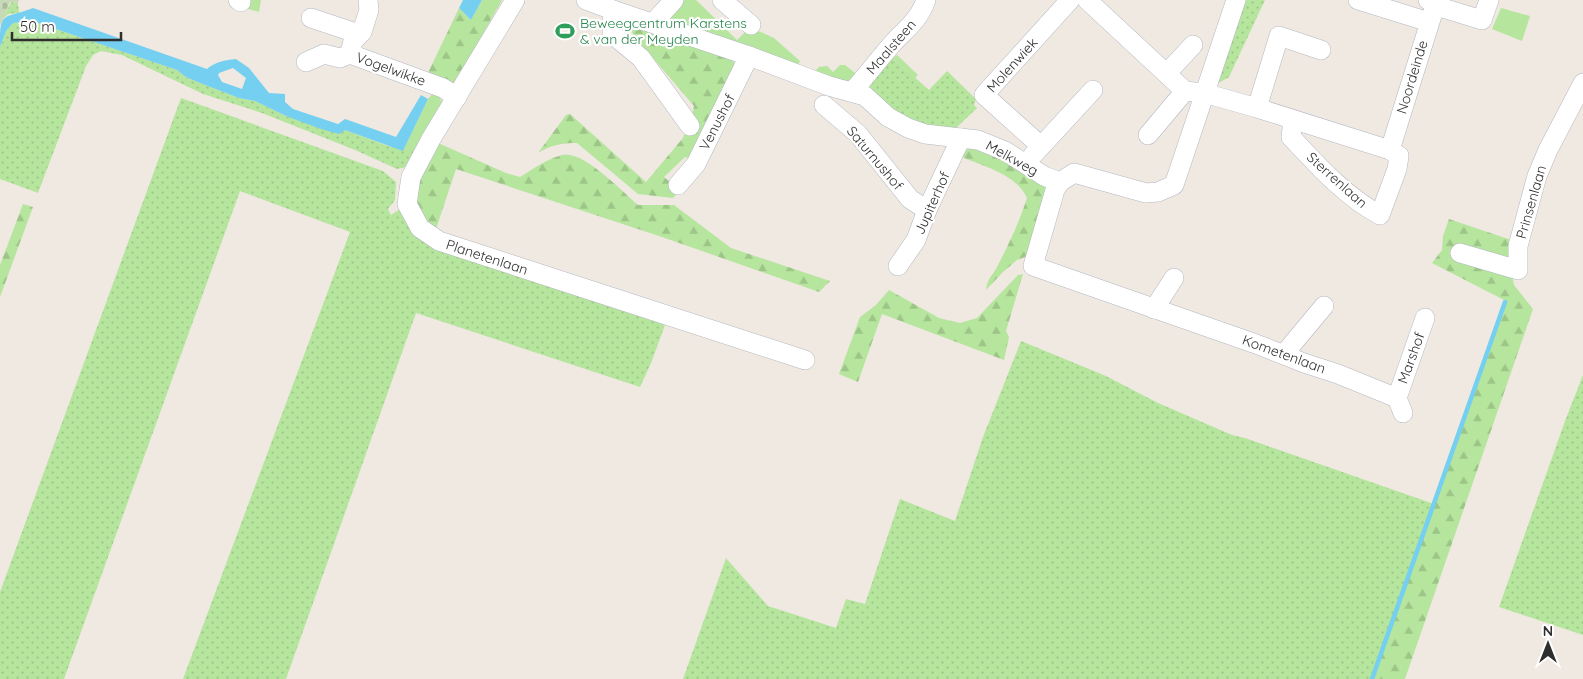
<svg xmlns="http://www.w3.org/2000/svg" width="1583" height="679" font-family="Quicksand,sans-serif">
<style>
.grass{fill:url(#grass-dots)}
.forest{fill:url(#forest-firs)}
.cemetery{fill:url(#cemetery-stones)}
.park{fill:#b6e59e}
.water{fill:#75cff0;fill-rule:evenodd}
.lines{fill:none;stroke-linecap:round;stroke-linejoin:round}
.stream{stroke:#75cff0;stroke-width:4.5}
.minor-casing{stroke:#b4b7c1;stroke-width:20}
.minor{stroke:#fff;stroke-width:19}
.labels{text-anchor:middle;stroke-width:4.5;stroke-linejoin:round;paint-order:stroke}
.leisure-label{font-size:14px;fill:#27864d;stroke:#fff;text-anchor:start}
.street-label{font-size:14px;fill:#2e2e2e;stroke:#fff}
</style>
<defs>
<pattern id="grass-dots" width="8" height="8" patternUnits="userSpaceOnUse" patternTransform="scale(1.25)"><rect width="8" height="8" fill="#b6e59e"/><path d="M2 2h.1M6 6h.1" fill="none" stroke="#9dc588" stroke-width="1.8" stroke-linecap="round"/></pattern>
<pattern id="forest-firs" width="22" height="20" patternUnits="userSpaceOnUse" patternTransform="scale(1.25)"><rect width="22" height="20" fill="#b6e59e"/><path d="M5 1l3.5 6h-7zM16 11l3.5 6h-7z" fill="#9dc588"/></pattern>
<pattern id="cemetery-stones" width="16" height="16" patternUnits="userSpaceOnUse" patternTransform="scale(1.25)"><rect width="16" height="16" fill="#c8d9b8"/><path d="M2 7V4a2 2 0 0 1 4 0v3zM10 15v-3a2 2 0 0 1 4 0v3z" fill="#acbb9e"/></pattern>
</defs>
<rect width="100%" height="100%" fill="#efe9e1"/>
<!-- grass -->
<g class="grass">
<path d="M1244,0H1265L1229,77L1217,84Z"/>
<path d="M11,2L18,3L19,13L8,14L2,20Z"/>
<path d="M32,21L177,70L186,77L200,83L239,98L255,101L286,116L345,130L388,146L418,150L407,167L397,169L355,150L262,113L203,94L122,55L101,51L93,55L86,66L38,193L0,179V47L6,31L13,23Z"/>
<path d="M893,58L929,90L947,71L976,99L974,105L977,108L956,128C915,129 894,113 863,88L874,79Z"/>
<path d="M181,98L383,171L396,182L395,200L388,209L391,215L400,209C411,231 414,238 438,248L665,325L651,363L640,387L416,313L286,679H183L350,232L240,191L64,679H0V592Z"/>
<path d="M1021,341L1106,376L1158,403L1232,435L1245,438L1434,504L1371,679H683L726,558L768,606L836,628L846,599L865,604L900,499L955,521L983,437Z"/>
<path d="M1583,375V635L1499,607L1565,421Z"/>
</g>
<!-- forest -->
<g class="forest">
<path d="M482,0H502L455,83L427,75L459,8L471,20Z"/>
<path d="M634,27L733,60L735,68L694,160L685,157L664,177L680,190L673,198L638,194L577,143C562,143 551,145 538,153L566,115L570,114L646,182L683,138L692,115L694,106L635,37L631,31Z"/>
<path d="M438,143L506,173L520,177C533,169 547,159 562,155C582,149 623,192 638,205H674L731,248L830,281L819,292L662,237L456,169L436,229C421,225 412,200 415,186C417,177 433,153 438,143Z"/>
<path d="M972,146L979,147L1047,183L1048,190L1028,256L1017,260L1002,273L986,290C988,276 994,275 999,263C1010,242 1020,220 1027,198C1016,174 985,167 962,157L964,152Z"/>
<path d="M23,204L33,207L0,297V265Z"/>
<path d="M1449,219L1517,242L1511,268L1514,285L1533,309L1405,679H1371L1506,301L1432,263L1442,250L1443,236Z"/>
<path d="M1023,274L1006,331L1009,337L1004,360L882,314L858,382L839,374L860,317L876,305L889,290L939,318L960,323L977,318L1018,275Z"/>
</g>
<!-- cemetery -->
<path class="cemetery" d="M0,0H19L18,3L10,2L0,26Z"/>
<!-- park -->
<g class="park">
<path d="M242,0H261L259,12L245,8Z"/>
<path d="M682,0H696L737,40L750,27L774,38L800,61L796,68L668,21Z"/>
<path d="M1501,8L1530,16L1522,41L1492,29Z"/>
<path d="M897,55L918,75L915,78L893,58Z"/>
<path d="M840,65H845L859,76L847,84L813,73L819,67L827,66L833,72Z"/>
<path d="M435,91L443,103L418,150L403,151L428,99Z"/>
</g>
<!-- water -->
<g class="water">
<path d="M463,0H482L471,20L459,8Z"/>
<path d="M33,8L207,69C215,62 225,60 236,59L249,68L269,93L285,94V102L293,109L338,124L345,119L396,137L421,95L428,99L403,151L345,130L339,134L321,129L286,116L255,101L239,98L200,83L186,77L177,70L32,21L13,23L6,31L0,47C0,9 3,20 33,8ZM233,68L246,78L242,89L222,82L218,75L219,73Z"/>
</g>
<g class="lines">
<!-- stream -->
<path class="stream" d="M1372,679L1505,302"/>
<!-- minor casing -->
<g class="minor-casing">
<g id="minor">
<path d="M238,0L241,2"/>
<path d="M368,0L369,10L362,32L353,41L350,54L443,88L457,97"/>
<path d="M515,0L431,139L411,177L407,204L420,228L439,241L805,360"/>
<path d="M586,0L613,10L749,56L829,86L865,96L888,117L908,128L925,134L978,140L1005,151L1044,176L1060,182L1074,173L1146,193L1158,192L1174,185L1236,0"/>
<path d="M722,0L751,25"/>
<path d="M1087,0L1185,91L1204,93L1257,108L1390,150L1399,156L1397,169L1380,215C1346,197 1318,166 1291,137L1293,120"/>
<path d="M1358,0L1429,22"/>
<path d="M1428,0L1436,6L1482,20L1489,0"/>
<path d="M613,10L612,34L641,58L690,126"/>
<path d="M311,18L359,34"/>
<path d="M653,23L674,0"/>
<path d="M306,62L324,54L340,58L350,54"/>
<path d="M1167,73L1193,45"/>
<path d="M852,92C866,76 879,59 893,43C907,28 919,20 926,0"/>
<path d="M824,105L858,134L910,199L927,210"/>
<path d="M1257,108L1279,36L1321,50"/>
<path d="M1148,135L1185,91"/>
<path d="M1041,146L984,95L1070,0"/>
<path d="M1390,150L1434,9L1436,6"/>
<path d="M1033,155L1093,90"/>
<path d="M1060,182L1055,190L1033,266L1256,344L1304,363L1338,374L1397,398L1403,413"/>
<path d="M678,185L696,164L749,56"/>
<path d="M1460,253L1518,270V246L1537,176L1548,150L1583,83"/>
<path d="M898,266L916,240L927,210L961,138"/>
<path d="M1154,309L1174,278"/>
<path d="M1284,354L1324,306"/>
<path d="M1397,398L1425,318"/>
</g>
</g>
<!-- minor -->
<use href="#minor" class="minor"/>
</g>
<!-- icons -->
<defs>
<g id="stadium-bare" transform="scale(1.5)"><path d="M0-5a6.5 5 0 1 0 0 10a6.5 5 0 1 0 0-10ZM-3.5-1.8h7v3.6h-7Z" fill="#2e9e5b" stroke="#fff" stroke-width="2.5" paint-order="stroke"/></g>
</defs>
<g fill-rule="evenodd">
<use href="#stadium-bare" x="565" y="31"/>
</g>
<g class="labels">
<!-- leisure labels -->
<g class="leisure-label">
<text x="580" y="28">Beweegcentrum Karstens<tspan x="580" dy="16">&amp; van der Meyden</tspan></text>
</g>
<!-- street labels -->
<g class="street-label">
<text transform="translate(891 47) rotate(-49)" y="5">Maalsteen</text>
<text transform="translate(1012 65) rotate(-48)" y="5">Molenwiek</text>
<text transform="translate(391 69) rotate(20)" y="5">Vogelwikke</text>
<text transform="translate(1412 77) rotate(-73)" y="5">Noordeinde</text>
<text transform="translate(717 122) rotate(-63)" y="5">Venushof</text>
<text transform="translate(875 158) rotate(50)" y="5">Saturnushof</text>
<text transform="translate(1012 158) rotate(29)" y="5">Melkweg</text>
<text transform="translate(1337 180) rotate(42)" y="5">Sterrenlaan</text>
<text transform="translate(1531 202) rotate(-74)" y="5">Prinsenlaan</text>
<text transform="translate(932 203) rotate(-66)" y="5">Jupiterhof</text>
<text transform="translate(487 257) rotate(18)" y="5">Planetenlaan</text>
<text transform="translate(1284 354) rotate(20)" y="5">Kometenlaan</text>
<text transform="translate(1411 358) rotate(-70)" y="5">Marshof</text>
</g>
</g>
<!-- north arrow -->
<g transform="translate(1548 644)" stroke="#ffffff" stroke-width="4" paint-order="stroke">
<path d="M0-4L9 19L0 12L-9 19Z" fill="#2e2e2e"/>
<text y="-8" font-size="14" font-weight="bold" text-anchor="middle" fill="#2e2e2e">N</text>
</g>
<!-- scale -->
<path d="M12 32v8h109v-8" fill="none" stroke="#2e2e2e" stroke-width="2.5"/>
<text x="20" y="32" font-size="15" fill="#2e2e2e" stroke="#ffffff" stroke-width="4" paint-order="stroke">50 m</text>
</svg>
